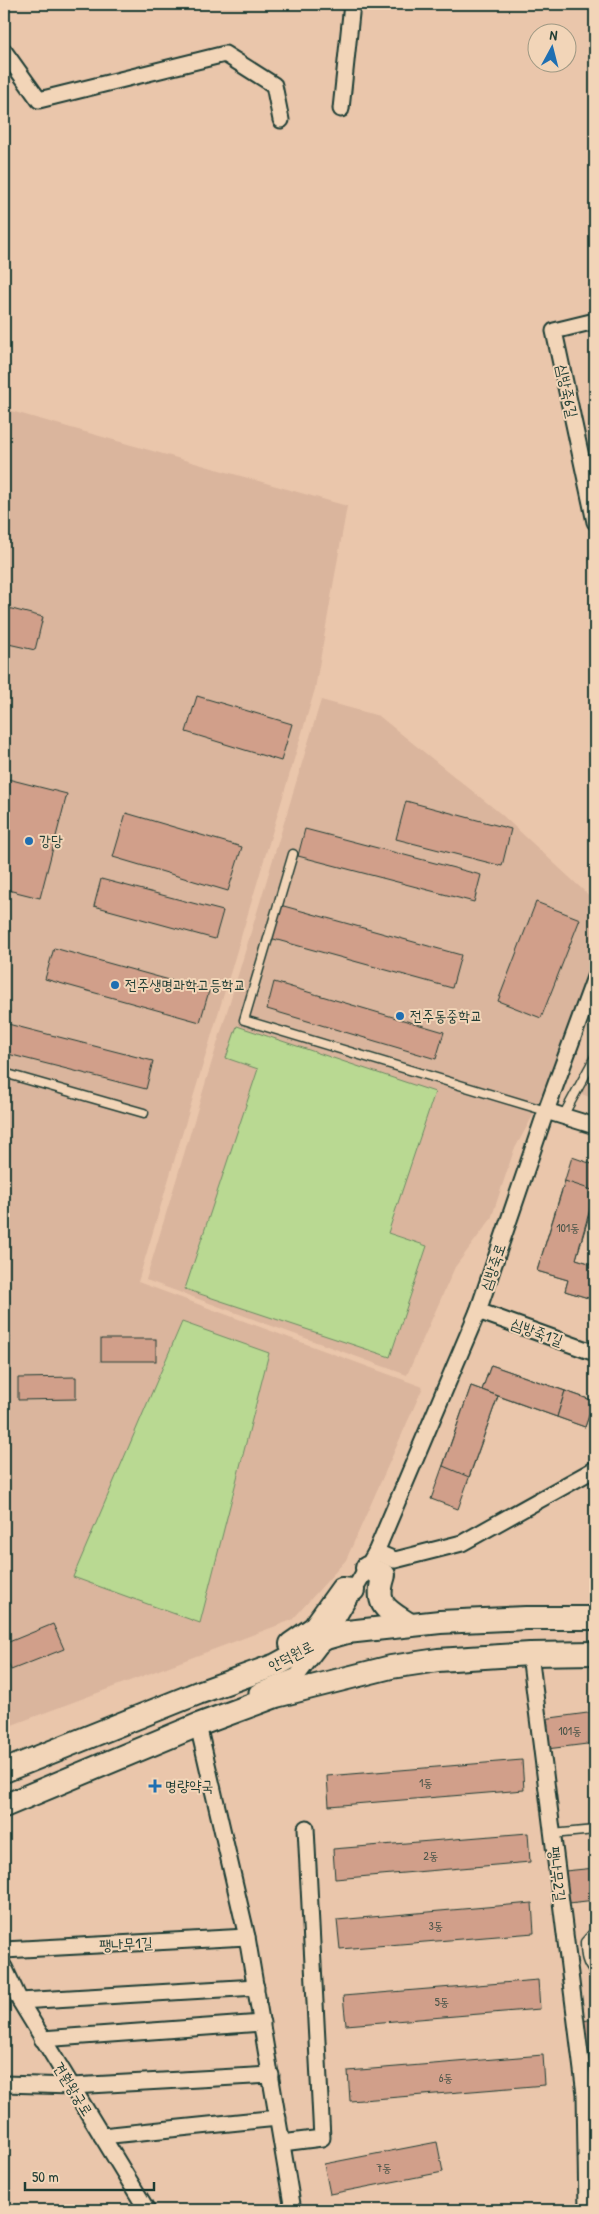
<svg xmlns="http://www.w3.org/2000/svg" width="599" height="2214" font-family="'Patrick Hand','Poor Story',sans-serif">
<style>
.built{fill:#dab59d}
.green{fill:#b9d992;stroke:#6c8b63}
.building{fill:#d19f8a;stroke:#1f3d34}
.lines{fill:none;stroke-linecap:round;stroke-linejoin:round}
.lane-casing{stroke:#1f3d34;stroke-width:11}
.street-casing{stroke:#1f3d34;stroke-width:19}
.secondary-casing{stroke:#1f3d34;stroke-width:26}
.lane{stroke:#f2d5b8;stroke-width:8}
.street{stroke:#f2d5b8;stroke-width:15}
.secondary{stroke:#f2d5b8;stroke-width:22}
.poi-dot{fill:#1f6fb2;stroke:#f2d5b8;stroke-width:2}
.labels{text-anchor:middle;stroke-width:4;stroke-linejoin:round;paint-order:stroke}
.number-label{font-size:12px;fill:#4c564a}
.street-label{font-size:15px;fill:#1f3d34;stroke:#f2d5b8}
.poi-label{font-size:15px;fill:#1f3d34;stroke:#f2d5b8;text-anchor:start}
</style>
<rect width="100%" height="100%" fill="#eac6ab"/>
<filter id="ink" filterUnits="userSpaceOnUse"><feTurbulence type="fractalNoise" baseFrequency=".02" numOctaves="2"/><feDisplacementMap in="SourceGraphic" scale="10" xChannelSelector="R" yChannelSelector="G"/><feConvolveMatrix kernelMatrix="1 2 1 2 8 2 1 2 1" color-interpolation-filters="sRGB"/></filter>
<g filter="url(#ink)">
<!-- built -->
<g class="built">
<path d="M4,409L347,506L315,689L138,1282L423,1387L346,1560L292,1620L4,1728Z"/>
<path d="M321,700L379,716L501,814L595,901V951L552,1081L514,1150L491,1219L455,1267L407,1375L146,1280Z"/>
<path d="M595,1035V1099L576,1092Z"/>
</g>
<!-- green -->
<g class="green">
<path d="M237,1026L435,1092L388,1233L427,1246L390,1357L185,1289L258,1069L226,1058Z"/>
<path d="M182,1322L269,1353L200,1623L73,1577Z"/>
</g>
<!-- building -->
<g class="building">
<path d="M4,607L43,617L35,650L4,643Z"/>
<path d="M197,696L292,724L281,761L186,732Z"/>
<path d="M4,778L67,794L40,898L4,889Z"/>
<path d="M406,801L511,829L502,866L396,839Z"/>
<path d="M126,813L242,847L228,891L113,857Z"/>
<path d="M305,829L481,875L474,902L298,856Z"/>
<path d="M101,879L223,911L215,939L94,906Z"/>
<path d="M536,902L580,919L541,1018L498,1001Z"/>
<path d="M280,905L461,955L452,988L270,938Z"/>
<path d="M54,948L209,991L200,1022L45,979Z"/>
<path d="M274,982L444,1032L436,1059L267,1009Z"/>
<path d="M4,1023L153,1061L146,1089L4,1053Z"/>
<path d="M572,1157L595,1165V1196L576,1259L595,1265V1300L565,1291L568,1280L537,1271Z"/>
<path d="M565,1181L595,1191L576,1259L595,1265V1300L565,1291L568,1280L537,1271Z"/>
<rect x="101" y="1339" width="55" height="22"/>
<path d="M491,1365L594,1401L585,1427L498,1396L458,1509L431,1499L471,1386L482,1390Z"/>
<path d="M491,1365L565,1391L557,1417L482,1390Z"/>
<path d="M76,1377V1399L18,1400V1378Z"/>
<path d="M471,1386L498,1396L469,1477L443,1466Z"/>
<path d="M565,1391L594,1401L585,1427L557,1417Z"/>
<path d="M53,1624L64,1649L11,1670L4,1653V1644Z"/>
<path d="M595,1712V1743L547,1749L543,1719Z"/>
<path d="M522,1760L524,1790L329,1806L327,1776Z"/>
<path d="M528,1833L530,1862L335,1879L333,1849Z"/>
<path d="M595,1868V1900L569,1903L565,1871Z"/>
<path d="M532,1903L534,1933L340,1949L337,1920Z"/>
<path d="M538,1980L540,2009L346,2025L343,1996Z"/>
<path d="M595,2019V2052L586,2053L582,2021Z"/>
<path d="M543,2055L545,2085L350,2101L348,2071Z"/>
<path d="M437,2142L443,2172L330,2194L324,2164Z"/>
</g>
<g class="lines">
<!-- lane casing -->
<g class="lane-casing">
<g id="lane">
<path d="M293,854L244,1020L546,1111"/>
<path d="M4,1073L144,1113"/>
<path d="M563,1116L595,1057"/>
<path d="M4,1296V1382"/>
<path d="M552,1834L595,1830"/>
<path d="M592,1934L585,1942C585,1955 586,1964 595,1973"/>
</g>
</g>
<!-- street casing -->
<g class="street-casing">
<g id="street">
<path d="M4,51L39,100L225,54L274,85L281,120"/>
<path d="M341,109L352,4"/>
<path d="M595,321L554,331L595,522"/>
<path d="M546,1111L595,1126"/>
<path d="M478,1311L595,1353"/>
<path d="M376,1552L395,1560L462,1543L595,1469"/>
<path d="M530,1654L585,2094L587,2210"/>
<path d="M257,1692L297,1676L326,1638L376,1552L478,1311L546,1111L595,977"/>
<path d="M198,1725L247,1937L293,2210"/>
<path d="M4,1950L247,1937"/>
<path d="M4,1967L20,2001L147,2210"/>
<path d="M20,2001L256,1987"/>
<path d="M42,2039L262,2023"/>
<path d="M4,2084L72,2086L271,2075"/>
<path d="M102,2136L278,2118"/>
<path d="M282,2143L322,2138L306,1828"/>
</g>
</g>
<!-- secondary casing -->
<g class="secondary-casing">
<g id="secondary">
<path d="M367,1568L384,1575C374,1606 386,1609 410,1625"/>
<path d="M291,1644L314,1628L342,1589L353,1590"/>
<path d="M4,1771L198,1693L276,1665L326,1638L347,1632L440,1622L526,1618H595"/>
<path d="M4,1806L198,1725L276,1696L391,1667L438,1660L530,1654L595,1653"/>
</g>
</g>
<!-- lane -->
<use href="#lane" class="lane"/>
<!-- street -->
<use href="#street" class="street"/>
<!-- secondary -->
<use href="#secondary" class="secondary"/>
</g>
</g>
<!-- markers -->
<g class="poi-dot">
<circle cx="29" cy="841" r="5"/>
<circle cx="115" cy="985" r="5"/>
<circle cx="400" cy="1016" r="5"/>
<path d="M152.5 1778.5h5v5h5v5h-5v5h-5v-5h-5v-5h5z"/>
</g>
<g class="labels">
<!-- number labels -->
<g class="number-label">
<text x="568" y="1232">101동</text>
<text x="570" y="1735">101동</text>
<text x="426" y="1787">1동</text>
<text x="431" y="1860">2동</text>
<text x="436" y="1930">3동</text>
<text x="442" y="2006">5동</text>
<text x="446" y="2082">6동</text>
<text x="384" y="2172">7동</text>
</g>
<!-- street labels -->
<g class="street-label">
<text transform="translate(567 391) rotate(78)" y="5">심방죽6길</text>
<text transform="translate(493 1267) rotate(-71)" y="5">심방죽로</text>
<text transform="translate(537 1332) rotate(20)" y="5">심방죽1길</text>
<text transform="translate(291 1656) rotate(-27)" y="5">안덕원로</text>
<text transform="translate(557 1874) rotate(83)" y="5">팽나무2길</text>
<text transform="translate(126 1944) rotate(-3)" y="5">팽나무1길</text>
<text transform="translate(73 2089) rotate(58)" y="5">견훤왕궁로</text>
</g>
<!-- poi labels -->
<g class="poi-label">
<text x="39" y="846">강당</text>
<text x="125" y="990">전주생명과학고등학교</text>
<text x="410" y="1021">전주동중학교</text>
<text x="165" y="1791">명량약국</text>
</g>
</g>
<!-- margin -->
<rect width="599" height="2214" fill="none" stroke="#f2d5b8" stroke-width="20"/>
<rect x="10" y="10" width="579" height="2194" fill="none" stroke="#1f3d34" stroke-width="2" filter="url(#ink)"/>
<!-- north arrow -->
<g transform="translate(552 48) rotate(7)"><circle r="24" fill="#f2d5b8" stroke="#9e9883"/>
<path d="M0-4L9 19L0 12L-9 19Z" fill="#1f6fb2"/>
<text y="-8" font-size="14" font-weight="bold" text-anchor="middle" fill="#1f3d34">N</text>
</g>
<!-- scale -->
<path d="M25 2182v8h129v-8" fill="none" stroke="#1f3d34" stroke-width="2.5"/>
<text x="32" y="2182" font-size="15" fill="#1f3d34" stroke="#f2d5b8" stroke-width="4" paint-order="stroke">50 m</text>
</svg>
